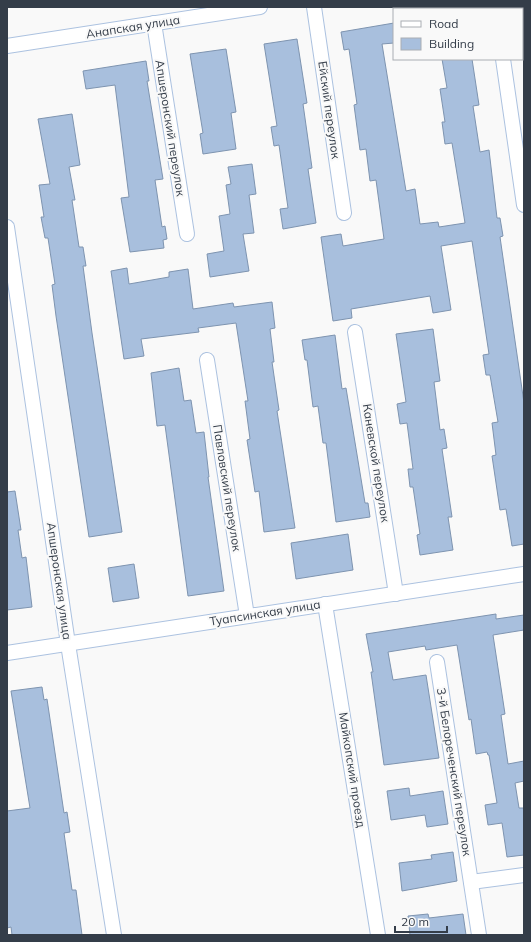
<svg xmlns="http://www.w3.org/2000/svg" width="531" height="942" font-family="Mulish,sans-serif">
<style>
.building{fill:#a8bfdd;stroke:#7e94b0}
.lines{fill:none;stroke-linecap:round;stroke-linejoin:round}
.street-casing{stroke:#acc2e0;stroke-width:16}
.street{stroke:#fff;stroke-width:14}
.labels{text-anchor:middle;stroke-width:4;stroke-linejoin:round;paint-order:stroke}
.street-label{font-size:12px;fill:#343d49;stroke:#f9f9f9}
</style>
<rect width="100%" height="100%" fill="#f9f9f9"/>
<!-- building -->
<g class="building">
<path d="M394,23V43L382,44L406,191L415,189L420,224L438,222L439,227L465,223L452,143L445,144L442,122H445L440,89L447,88L442,59H472L479,105L473,106L480,152L489,150L497,218H500L503,236L500,237L524,403V544L512,546L506,509L500,510L492,456L496,455L492,423L498,422L490,375H486L483,355L489,354L472,241L441,246L451,310L433,313L430,296L351,309L352,318L333,321L321,237L341,234L343,246L384,239L376,180L370,181L366,149L360,150L354,105L357,104L349,49L344,50L341,32Z"/>
<path d="M297,39L307,103L303,104L312,168L308,169L316,223L283,229L280,209L288,208L279,145L274,146L271,127L277,126L264,44Z"/>
<path d="M226,49L236,112L231,113L236,149L203,154L200,134L203,133L190,54Z"/>
<path d="M146,61L149,81H147L163,179L155,180L162,227L165,226L167,239L163,240L164,248L130,252L121,198L129,197L115,85L86,89L83,71Z"/>
<path d="M72,114L80,165L69,167L75,200H72L79,247H83L86,266H83L92,333L122,532L89,537L56,316L52,285L55,284L48,238H45L41,217H44L39,185L50,184L38,119Z"/>
<path d="M252,164L256,194L249,195L254,233L243,234L249,271L210,277L207,254L224,251L219,216L230,214L226,185L231,184L228,167Z"/>
<path d="M127,268L129,284L169,277V272L188,269L193,309L233,303L234,307L272,302L275,328L270,329L274,362H272L279,410L277,411L295,528L264,532L259,491L255,492L247,440L250,439L245,401H248L236,323L198,328L199,332L141,339L144,356L124,359L111,271Z"/>
<path d="M433,329L440,381L434,382L440,430L444,429L447,448L442,449L452,517H448L453,550L420,555L417,535L420,534L413,487H410L408,469H413L407,423L400,424L397,404L406,402L396,334Z"/>
<path d="M335,335L342,389L346,388L365,503H368L370,517L336,522L326,443H323L318,406L313,407L307,360H305L302,340Z"/>
<path d="M179,368L184,401L191,400L196,433L204,432L209,477H208L224,591L188,596L165,425L157,426L151,373Z"/>
<path d="M15,491L21,530H18L22,558L26,557L32,607L7,610V492Z"/>
<path d="M348,534L353,570L296,579L291,543Z"/>
<path d="M134,564L139,598L113,602L108,568Z"/>
<path d="M496,614V619L524,615V630L493,635L505,714L501,715L508,764L524,761V781L515,783L519,808H524V855L507,857L502,823L488,825L485,805L497,803L489,755H488L487,752L476,754L471,719L469,720L457,645L426,650L425,646L388,652L393,680L426,675L439,758L384,765L371,672H373L366,634Z"/>
<path d="M42,687L44,700L47,699L64,813L67,812L70,832L64,833L72,890H76L82,935H12L11,927L7,928V811L30,808L11,691Z"/>
<path d="M409,788L410,796L443,791L448,824L427,827L425,815L391,820L387,791Z"/>
<path d="M453,852L457,881L402,891L399,863L432,859L431,855Z"/>
<path d="M428,914L429,918L463,914L466,935H410L408,916Z"/>
</g>
<g class="lines">
<!-- street casing -->
<g class="street-casing">
<g id="street">
<path d="M314,7L344,213"/>
<path d="M496,7V9"/>
<path d="M154,23L187,234"/>
<path d="M7,46L260,7"/>
<path d="M503,59L524,205"/>
<path d="M7,227L68,644L114,935"/>
<path d="M355,332L396,594"/>
<path d="M207,360L247,616"/>
<path d="M325,604L378,935"/>
<path d="M7,653L524,574"/>
<path d="M437,662L479,935"/>
<path d="M471,882L524,875"/>
</g>
</g>
<!-- street -->
<use href="#street" class="street"/>
</g>
<g class="labels">
<!-- street labels -->
<g class="street-label">
<text transform="translate(133 27) rotate(-9)" y="4">Анапская улица</text>
<text transform="translate(329 110) rotate(82)" y="4">Ейский переулок</text>
<text transform="translate(170 128) rotate(81)" y="4">Апшеронский переулок</text>
<text transform="translate(376 463) rotate(81)" y="4">Каневской переулок</text>
<text transform="translate(227 488) rotate(81)" y="4">Павловский переулок</text>
<text transform="translate(59 581) rotate(82)" y="4">Апшеронская улица</text>
<text transform="translate(265 613) rotate(-9)" y="4">Туапсинская улица</text>
<text transform="translate(352 770) rotate(81)" y="4">Майкопский проезд</text>
<text transform="translate(454 772) rotate(81)" y="4">3-й Белореченский переулок</text>
</g>
</g>
<!-- border -->
<rect width="531" height="942" fill="none" stroke="#343d49" stroke-width="16"/>
<!-- legend -->
<rect x="393" y="8" width="130" height="52" fill="#f9f9f9" stroke="#aaaeb3"/>
<rect x="401" y="21" width="20" height="6" fill="#ffffff" stroke="#aaaeb3"/>
<text x="429" y="28" font-size="12" fill="#343d49">Road</text>
<rect x="401" y="38" width="20" height="12" fill="#a8bfdd" stroke="#aaaeb3"/>
<text x="429" y="48" font-size="12" fill="#343d49">Building</text>
<!-- scale -->
<path d="M395 926v6h52v-6" fill="none" stroke="#343d49" stroke-width="2"/>
<text x="401" y="926" font-size="12" fill="#343d49" stroke="#f9f9f9" stroke-width="3" paint-order="stroke">20 m</text>
</svg>
